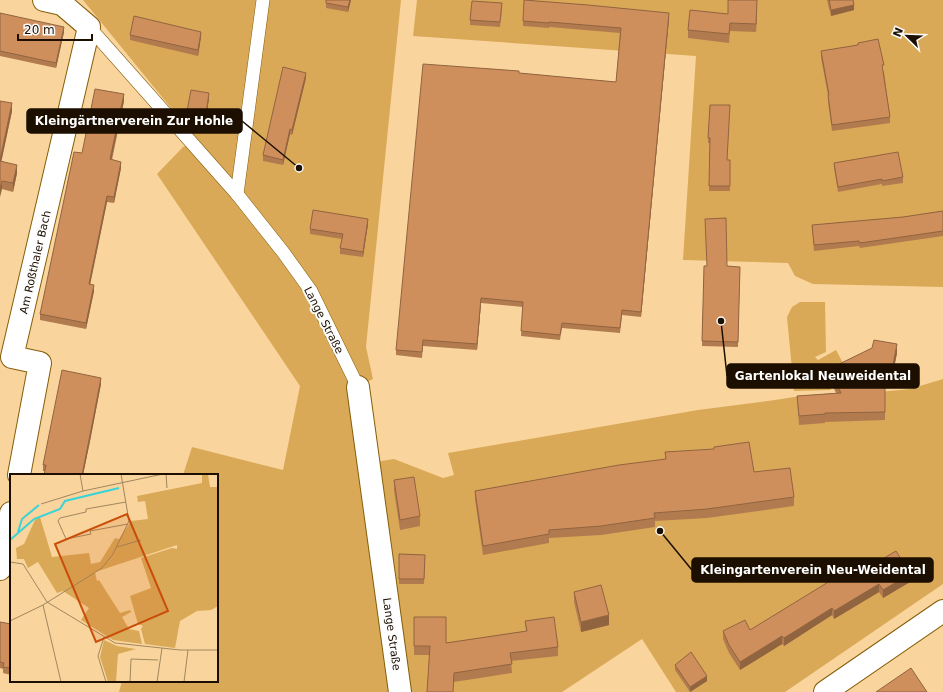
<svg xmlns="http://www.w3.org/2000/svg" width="943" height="692" font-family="'DejaVu Sans',sans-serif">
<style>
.green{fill:#daa957}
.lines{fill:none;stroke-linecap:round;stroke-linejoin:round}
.service-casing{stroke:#855e0a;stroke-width:14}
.minor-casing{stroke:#855e0a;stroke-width:24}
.service{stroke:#fff;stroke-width:13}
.minor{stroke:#fff;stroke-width:22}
.wall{fill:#b27b4f}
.shaded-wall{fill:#916440}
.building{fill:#cf8f5c;stroke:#916440}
.labels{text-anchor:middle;stroke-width:4;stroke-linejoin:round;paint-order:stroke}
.street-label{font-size:11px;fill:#1c0f00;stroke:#fcfcfc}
.inset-river{fill:none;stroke:#3bd2d8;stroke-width:2}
.inset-road{fill:none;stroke:#a1865e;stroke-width:1}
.view{fill:#c94e0a;fill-opacity:0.15;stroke:#c94e0a;stroke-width:2}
.inset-edge{fill:none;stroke:#1c0f00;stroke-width:2}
.leader{fill:none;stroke:#1c0f00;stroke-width:1.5}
.callout-dot{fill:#1c0f00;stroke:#fcfcfc;stroke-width:1.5}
.callout{fill:#1c0f00;stroke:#1c0f00;stroke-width:1.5}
.callout-label{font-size:12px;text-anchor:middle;font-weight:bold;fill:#fff}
</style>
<rect width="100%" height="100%" fill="#f9d59d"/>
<!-- green -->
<g class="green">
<path d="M83,0H401L366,347L373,379L358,387L368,463L394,459L443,478L454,475L448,453L698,410L775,400L794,397L869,393L910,389L943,379V584L785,692H676L642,639L562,692H119L122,681H217V475H183L192,447L283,470L300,386L157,174L183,147L197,140Z"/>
<path d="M417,0H943V287L813,284L795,276L788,263L683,260L696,56L413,36Z"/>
<path d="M800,302H825L826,352L815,357L818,360L836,350L844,365L826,375L820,365L831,390L794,391L787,317L792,307Z"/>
</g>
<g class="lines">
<!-- service casing -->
<g class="service-casing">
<g id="service">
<path d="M89,27L237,194L283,252L311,291L358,387"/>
<path d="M237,194L263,0"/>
</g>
</g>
<!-- minor casing -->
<g class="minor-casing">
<g id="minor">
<path d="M358,387L400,692"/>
<path d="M19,475L40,363L12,357L89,27L62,4L44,0"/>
<path d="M0,569L11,513"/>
<path d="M825,692L943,611"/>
</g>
</g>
<!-- service -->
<use href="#service" class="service"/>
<!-- minor -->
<use href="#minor" class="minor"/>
</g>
<!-- wall -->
<g class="wall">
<path d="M326,0H351L348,12L326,8Z"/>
<path d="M827,0H853L854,10L831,16Z"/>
<path d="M757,4L756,32L730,31L729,43L688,38V30L728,14Z"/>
<path d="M502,8L500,27L470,25V20Z"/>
<path d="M0,13L64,32L56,68L0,56Z"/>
<path d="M669,18L641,317L622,315L620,333L562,328L560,340L521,336L523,307L481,303L477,350L423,346L422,358L396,355V350L519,73L616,82L620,33L549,27V28L523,26V21Z"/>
<path d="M130,35L201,37L198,56L130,40Z"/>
<path d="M858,43L884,72L890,117V123L832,131L828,102V95L821,58V51L858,45Z"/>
<path d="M306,78L292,135L290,134L283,165L263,161V155Z"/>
<path d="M209,98L206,119L187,116V111Z"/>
<path d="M0,101L12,111L1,162L17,173L13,192L2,189Z"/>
<path d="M124,101L112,160L121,168L114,203L107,202L90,284L94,291L86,329L40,320V314L82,153Z"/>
<path d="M710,105L727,160H730V191H709L710,143H708Z"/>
<path d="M834,163L903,177V183L882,186V184L838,192L834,168Z"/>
<path d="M943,211V236L860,248L859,246L814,251L812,225L903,217Z"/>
<path d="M368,224L363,257L340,254V248L342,239L310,234V229Z"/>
<path d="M704,266L740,267L738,347L702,346Z"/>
<path d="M897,353L892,378L885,377V420L825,422V423L799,425L797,396L836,393L829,378V369Z"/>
<path d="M101,384L90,441L83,475H44L45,471H43V465Z"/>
<path d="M665,452L754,472L794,497V506L707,518L655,521V527L601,535L549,538V543L483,555L475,499V491L665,459Z"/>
<path d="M394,480L420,516V526L400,530L394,490Z"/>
<path d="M399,554L425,555L424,584H399Z"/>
<path d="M847,580L910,582L883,598L879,592L834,619L832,615L784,646L782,644L740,670L729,653L723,639V631L750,630Z"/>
<path d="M574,592L609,625L581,632L574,602Z"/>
<path d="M414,617L446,643L526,631L525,621L558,647V656L511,661L512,673L454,682L429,655H414Z"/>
<path d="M0,622L11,624V675L3,673V669L0,668Z"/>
<path d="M675,665L707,681L690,692L675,670Z"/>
</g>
<!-- shaded-wall -->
<g class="shaded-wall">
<path d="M350,0H351L348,12V7Z"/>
<path d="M757,0V4L756,32V24Z"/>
<path d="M854,5V10L831,16V10Z"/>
<path d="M669,13V18L641,317V312Z"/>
<path d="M64,27V32L56,68V63Z"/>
<path d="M201,32V37L198,56V50Z"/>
<path d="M306,73V78L292,135V130Z"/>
<path d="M209,93V98L206,119V114Z"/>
<path d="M124,94V101L110,165V159Z"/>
<path d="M12,103V111L0,168V160Z"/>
<path d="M290,129V134L283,165V160Z"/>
<path d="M121,162V168L114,203V197Z"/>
<path d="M17,165V173L13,192V183Z"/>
<path d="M2,181V189L0,197V189Z"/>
<path d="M107,196V202L89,290V284Z"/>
<path d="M368,219V224L363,257V252Z"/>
<path d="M94,285V291L86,329V323Z"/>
<path d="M481,298V303L477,350V344Z"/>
<path d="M897,344V353L892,378V370Z"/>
<path d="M101,378V384L90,441L83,475H82L90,435Z"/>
<path d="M910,574V582L883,598V590Z"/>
<path d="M879,584V592L834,619V611Z"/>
<path d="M832,608V615L784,646V638Z"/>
<path d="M609,615V625L581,632V622Z"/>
<path d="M782,636V644L740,670V662Z"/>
<path d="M707,676V681L690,692V687Z"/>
</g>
<!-- building -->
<g class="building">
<path d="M326,0H350L348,7L326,3Z"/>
<path d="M524,0L588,5L669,13L641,312L622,310L620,328L562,323L560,335L521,331L523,302L481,298L477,344L423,340L422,352L396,350L423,64L519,71V73L616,82L621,28L549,22V23L523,21Z"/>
<path d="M728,0H757L756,24L730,23L729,34L688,30L690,10L728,14Z"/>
<path d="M829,0H853L854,5L831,10Z"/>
<path d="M472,1L502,3L500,22L470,20Z"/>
<path d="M0,13L64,27L56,63L0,51Z"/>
<path d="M134,16L201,32L198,50L130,35Z"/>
<path d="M878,39L884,65H882L890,117L832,125L828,95H829L821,51L858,45V43Z"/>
<path d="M283,67L306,73L292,130L290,129L283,160L263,155Z"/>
<path d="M95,89L124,94L110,159L121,162L114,197L107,196L89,284L94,285L86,323L40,314L74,152L82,153Z"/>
<path d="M191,90L209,93L206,114L187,111Z"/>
<path d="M0,101L12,103L0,160Z"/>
<path d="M710,105H730L727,160H730V186H709L710,138H708Z"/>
<path d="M898,152L903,177L882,181V179L838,187L834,163Z"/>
<path d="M0,161L17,165L13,183L2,181L0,189Z"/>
<path d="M313,210L368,219L363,252L340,248L343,234L310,229Z"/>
<path d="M943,211V231L860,243L859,241L814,245L812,225L903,217Z"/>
<path d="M726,218L727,266L740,267L738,342L702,341L704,266H707L705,219Z"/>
<path d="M874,340L897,344L892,370L885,368V412L825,413V414L799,416L797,396L841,393L829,369L872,348Z"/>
<path d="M62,370L101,378L90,435L82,475H44L46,465H43Z"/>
<path d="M749,442L754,472L790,468L794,497L707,509L654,513L655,518L601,526L549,530V534L483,546L475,491L619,465L666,459L665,452L714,449V447Z"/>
<path d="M414,477L420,516L400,520L394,480Z"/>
<path d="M896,551L910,574L883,590L879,584L834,611L832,608L784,638L782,636L740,662L729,645L723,631L745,620L750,630L843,573L847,580Z"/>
<path d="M399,554L425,555L424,579H399Z"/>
<path d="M601,585L609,615L581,622L574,592Z"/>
<path d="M414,617H446V643L527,631L525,621L554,617L558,647L510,653L512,664L454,673L453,692H427L430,646H414Z"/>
<path d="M0,622L11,624V668L3,667L4,663L0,662Z"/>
<path d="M691,652L707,676L690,687L675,665Z"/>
<path d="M911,668L927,692H876Z"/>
</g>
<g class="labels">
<!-- street labels -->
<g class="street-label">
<text transform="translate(35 262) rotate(-77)" y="4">Am Roßthaler Bach</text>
<text transform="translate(324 320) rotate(63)" y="4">Lange Straße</text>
<text transform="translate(392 634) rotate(82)" y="4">Lange Straße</text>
</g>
</g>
<!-- overview -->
<g transform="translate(10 474)">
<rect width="208" height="208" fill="#f9d59d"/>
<path d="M192,0H198L200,13H208V132L201,136L187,137L170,147L165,174L135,170L131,155L133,152L128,150L120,122L141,114L131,84L162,74L167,75V71L85,98L87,107L89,106L110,139L120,136L121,138L112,143L119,155L129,157L132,170L103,166L71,146L79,134L53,117L47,119L28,88L18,94L14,85H7L6,74L14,70L25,46L30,43L42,83L79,79L81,90L90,88L105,64L109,65L121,47L138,45L135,27L128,28L127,22L192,9ZM94,166L107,172L126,175L108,180L106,208H98L90,183Z" fill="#daa957"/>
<path class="inset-river" d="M8,58L12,45L29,31M0,66L24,45L50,35L55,27L109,14"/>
<path class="inset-road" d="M70,0L73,17M156,0L157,14M116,28L76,35V38L50,44L48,47L56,65L81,60L80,57L118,50M31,30L73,17L153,0M107,73L131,66M0,88L13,90L37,128L105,169L170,176H208M0,147L33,131M94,163L88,182L96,208M51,208L33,131L92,94L103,80L119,47L111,0M120,208L121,185L148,186M147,208L152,174M174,208L178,176"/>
<path class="view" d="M117,40L158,137L86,168L45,70Z"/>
<rect width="208" height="208" class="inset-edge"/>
</g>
<!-- callouts -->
<path class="leader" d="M299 168L242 121M721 321L727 376M660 531L692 570"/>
<g class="callout-dot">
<circle cx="299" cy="168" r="4"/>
<circle cx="721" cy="321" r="4"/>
<circle cx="660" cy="531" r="4"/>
</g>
<g class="callout">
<rect x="27" y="109" width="215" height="24" rx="4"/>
<rect x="727" y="364" width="192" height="24" rx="4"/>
<rect x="692" y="558" width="241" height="24" rx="4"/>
</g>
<g class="callout-label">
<text x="134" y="125">Kleingärtnerverein Zur Hohle</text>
<text x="823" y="380">Gartenlokal Neuweidental</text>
<text x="813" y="574">Kleingartenverein Neu-Weidental</text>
</g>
<!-- north arrow -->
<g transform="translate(907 36) rotate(293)" stroke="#fcfcfc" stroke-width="3" paint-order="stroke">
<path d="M0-3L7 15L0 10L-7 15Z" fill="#1c0f00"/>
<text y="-6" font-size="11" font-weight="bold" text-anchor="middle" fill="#1c0f00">N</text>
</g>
<!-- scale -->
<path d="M18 34v6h74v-6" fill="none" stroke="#1c0f00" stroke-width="2"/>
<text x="24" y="34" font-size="12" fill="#1c0f00" stroke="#fcfcfc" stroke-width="3" paint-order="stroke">20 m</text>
</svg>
